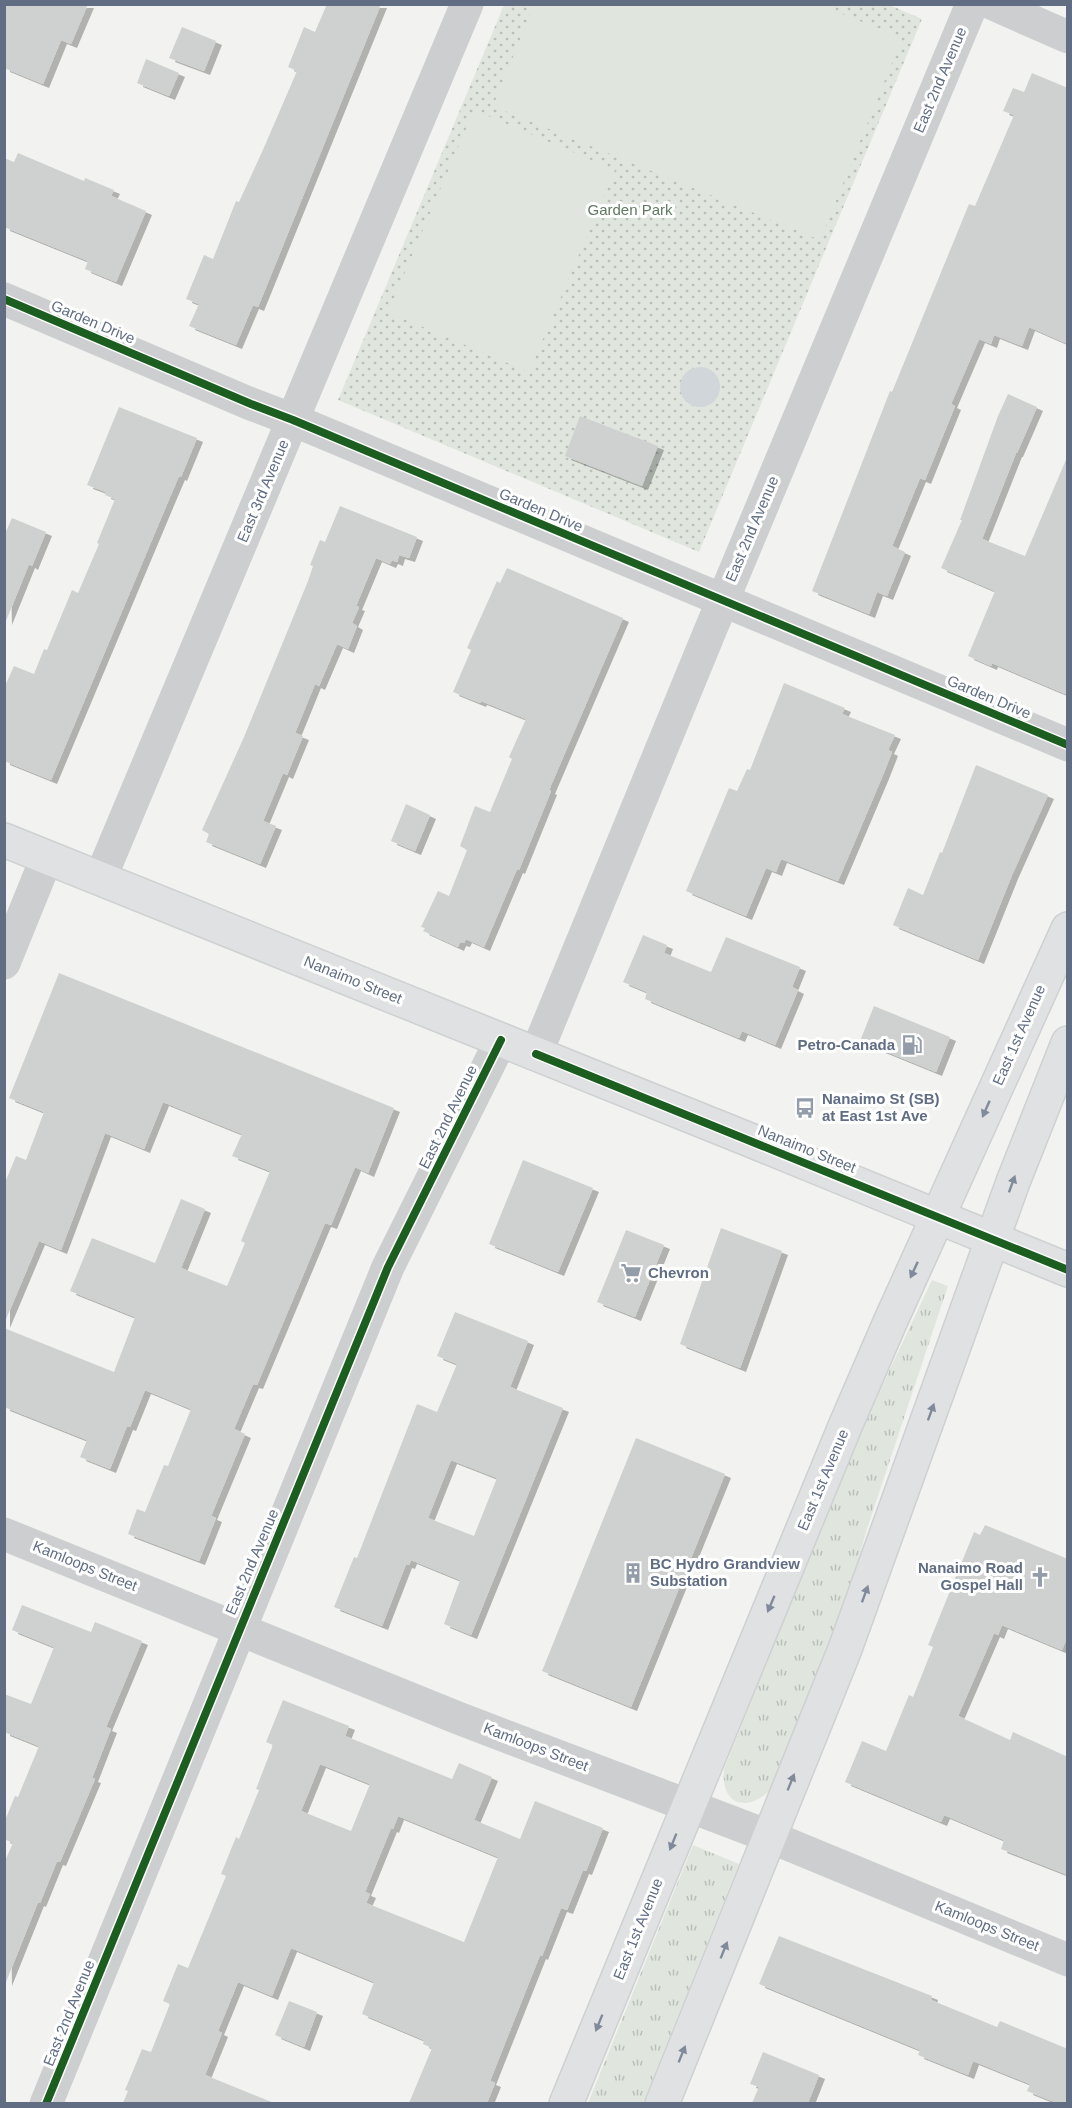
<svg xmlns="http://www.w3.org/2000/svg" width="1072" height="2108" font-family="Arial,sans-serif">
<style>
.grass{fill:url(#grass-tufts)}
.park{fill:url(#park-dots)}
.pitch{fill:#e0e6de}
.water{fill:#d0d6da}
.building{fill:#cfd1d1;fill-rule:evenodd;filter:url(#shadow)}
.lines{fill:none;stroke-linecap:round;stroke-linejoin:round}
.secondary-casing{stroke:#ced0d1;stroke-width:36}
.minor{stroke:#cdcecf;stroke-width:33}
.secondary{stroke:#e0e1e2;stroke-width:33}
.cycleway-casing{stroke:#fff;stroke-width:11}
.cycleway{stroke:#1b5e20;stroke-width:8}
.oneway{fill:#808a9b}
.labels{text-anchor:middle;stroke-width:6;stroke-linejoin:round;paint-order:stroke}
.street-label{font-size:15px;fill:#606d83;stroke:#fff}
.park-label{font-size:15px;fill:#607960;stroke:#fff}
.poi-label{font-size:15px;font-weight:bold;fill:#606d83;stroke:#fff;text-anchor:start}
</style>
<defs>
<pattern id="grass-tufts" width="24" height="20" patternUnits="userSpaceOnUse" patternTransform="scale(1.5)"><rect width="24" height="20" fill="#e0e6de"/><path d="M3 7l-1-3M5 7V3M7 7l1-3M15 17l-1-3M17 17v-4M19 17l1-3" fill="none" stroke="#b9bfb9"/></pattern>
<pattern id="park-dots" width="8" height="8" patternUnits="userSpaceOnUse" patternTransform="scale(1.5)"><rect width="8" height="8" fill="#e0e6de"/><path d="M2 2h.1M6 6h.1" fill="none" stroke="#b9bfb9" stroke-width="1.8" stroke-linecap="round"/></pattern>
<filter id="shadow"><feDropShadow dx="6" dy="4" stdDeviation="0" flood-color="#0004"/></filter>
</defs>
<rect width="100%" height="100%" fill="#f2f3f0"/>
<!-- grass -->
<g class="grass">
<path d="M932,1280L948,1286L867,1529L843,1614L774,1786C751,1813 720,1808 724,1769L856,1441Z"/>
<path d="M693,1845L739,1864L643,2103H588Z"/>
</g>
<!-- park -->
<path class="park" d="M887,4L922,19L699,552L338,400L504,5Z"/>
<!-- pitch -->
<g class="pitch">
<path d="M534,5H820L902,38L820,240L493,106Z"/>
<path d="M474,110L615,170L529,372L388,312Z"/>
</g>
<!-- water -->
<circle class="water" cx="700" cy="387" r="20"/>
<!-- building -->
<g class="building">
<path d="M4,4H88L71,44L61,40L43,84L4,68Z"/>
<path d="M327,4H381L258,307L253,305L236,345L189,326L199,304L186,299L204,255L213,259L236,201L239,202L262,152L297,71L288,67L304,27L315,32Z"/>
<path d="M182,27L216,41L204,71L169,58Z"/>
<path d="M146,59L179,73L169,96L137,83Z"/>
<path d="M1032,73L1068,88V344L1029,327L1022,346L994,335L991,344L979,339L951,404L955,406L925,480L920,478L892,546L905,552L887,596L877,592L869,614L812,591L890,391L892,392L969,204L975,206L1014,115L1003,111L1013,88L1024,92Z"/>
<path d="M18,153L84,181L85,178L114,190L111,196L146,211L116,282L85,269L88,261L4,227V158L14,162Z"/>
<path d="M1008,394L1037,407L1017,453H1016L982,539L1025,556L1068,455V695L992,663L991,666L968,656L995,591L941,568L962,520H960L998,416Z"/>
<path d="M119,407L197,438L181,477L179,476L170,497L51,780L4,761V688L14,666L34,674L44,649L47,650L72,590L78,593L99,544L97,543L115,499L105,495L106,492L87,485Z"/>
<path d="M580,416L658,446L642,486L565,456Z"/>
<path d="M340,506L417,537L409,558L399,555L397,562L392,560L390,564L376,558L356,606L359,607L352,623L357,626L348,649L337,644L319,686L315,684L295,733L303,736L287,775L283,773L263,821L276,826L260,864L206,842L209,834L202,830L244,737L308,581L313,566L310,565L320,540L325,542Z"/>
<path d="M12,518L46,532L32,566L29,564L6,621L4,536Z"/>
<path d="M507,568L623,618L549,790L551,791L519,870L517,869L484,947L466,939L464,943L460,942L458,947L423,931L425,928L421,927L438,891L449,896L467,850L460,846L475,806L490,812L512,759L509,757L526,719L481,701L480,703L453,692L471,650L467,648L497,581L500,583Z"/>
<path d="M784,683L845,708L842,714L895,735L888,750L892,752L883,775L838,881L781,859L776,872L766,868L746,916L686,891L729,788L737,791L747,769L750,770Z"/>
<path d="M976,765L1048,795L1012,875L978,960L893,925L908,888L923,895L940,852L942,853Z"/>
<path d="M406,804L430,815L415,851L391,841Z"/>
<path d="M643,935L667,945L664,953L711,972L726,937L800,967L792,987L798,990L775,1045L742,1031L739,1038L645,999L647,992L623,982Z"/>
<path d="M59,973L394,1108L368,1173L355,1167L331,1225L325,1223L257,1385L253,1384L234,1429L245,1434L211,1516L216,1518L199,1561L128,1534L137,1509L145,1512L164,1465L168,1466L191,1409L145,1390L130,1427L127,1426L110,1469L80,1457L87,1440L4,1407V1328L114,1372L135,1317L70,1291L92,1238L155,1263L181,1199L205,1209L181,1268L227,1286L245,1243L241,1241L270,1171L232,1156L242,1134L163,1102L144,1149L105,1133L61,1250L39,1241L4,1324V1185L16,1156L26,1160L44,1112L9,1098Z"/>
<path d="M874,1006L950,1037L936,1072L860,1041Z"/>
<path d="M523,1160L593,1188L558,1272L489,1244Z"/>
<path d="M721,1228L782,1251L740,1368L680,1344Z"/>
<path d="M626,1230L664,1245L635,1317L597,1302Z"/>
<path d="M455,1312L528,1341L510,1387L563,1408L471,1635L444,1624L460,1580L411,1560L409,1565L406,1564L382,1626L334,1607L354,1557L357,1558L417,1404L437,1412L457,1364L437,1356ZM451,1460L497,1478L474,1536L428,1518Z"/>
<path d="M636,1438L725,1474L631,1707L542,1671Z"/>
<path d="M985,1525L1068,1559V1635L1062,1650L1002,1625L998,1635L994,1633L958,1716L1010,1740L1013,1732L1068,1757V1875L1001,1849L1004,1840L944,1815L941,1822L845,1782L862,1741L886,1751L909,1695L913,1697L933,1647L928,1645L974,1532L980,1535Z"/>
<path d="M22,1605L91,1632L95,1622L142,1641L106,1727L111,1729L92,1778L95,1779L60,1862L57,1861L40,1903L38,1902L6,1982L4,1863L13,1843L4,1839V1823L15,1796L18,1797L39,1746L4,1732V1694L31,1704L54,1647L12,1630Z"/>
<path d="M283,1700L349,1726L345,1736L452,1779L459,1763L492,1777L474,1820L520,1839L535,1801L603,1828L586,1871L583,1870L567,1910L561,1908L542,1956L540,1955L490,2081L495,2083L487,2103H409L432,2048L423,2044L424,2040L362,2014L374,1982L291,1948L272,1996L238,1982L218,2031L222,2033L205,2075L274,2103H123L128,2091L125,2090L142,2049L151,2052L170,2004L163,2001L178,1964L188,1968L226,1876L221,1874L236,1837L239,1839L259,1790L256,1789L273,1745L266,1742ZM320,1764L370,1784L351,1831L301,1811ZM398,1816L498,1857L464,1942L366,1903L370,1894L365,1892L391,1828L393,1829Z"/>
<path d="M779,1936L932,1996L931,2000L997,2027L1000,2021L1068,2049V2103H1057L1027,2091L1030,2084L973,2061L968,2075L918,2055L920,2050L759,1984Z"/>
<path d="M289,2001L317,2012L304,2047L275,2035Z"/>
<path d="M763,2052L819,2075L808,2103H752L759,2087L750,2084Z"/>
</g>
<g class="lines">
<!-- secondary casing -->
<g class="secondary-casing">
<g id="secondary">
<path d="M4,840L750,1140L1068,1270"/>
<path d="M566,2104L846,1424L891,1320L1068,929"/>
<path d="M662,2104L845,1649L1013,1182L1068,1043"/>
</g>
</g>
<!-- minor -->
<g class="minor">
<path d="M993,4L1068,37"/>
<path d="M4,299L251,404L293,420L1068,745"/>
<path d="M100,879L467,4"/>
<path d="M4,963L47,857"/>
<path d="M536,1054L710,631L972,4"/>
<path d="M4,1534L458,1718L768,1836L1068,1960"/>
<path d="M46,2104L388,1267L501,1040"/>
</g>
<!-- secondary -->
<use href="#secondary" class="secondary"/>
<!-- cycleway casing -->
<g class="cycleway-casing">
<g id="cycleway">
<path d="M4,299L251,404L293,420L1068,745"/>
<path d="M536,1054L1068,1270"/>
<path d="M46,2104L388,1267L501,1040"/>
</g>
</g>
<!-- cycleway -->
<use href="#cycleway" class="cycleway"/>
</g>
<!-- one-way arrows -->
<defs><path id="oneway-solid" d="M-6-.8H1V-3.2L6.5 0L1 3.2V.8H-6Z" transform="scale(1.5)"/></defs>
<g class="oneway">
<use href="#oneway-solid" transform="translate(986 1109) rotate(114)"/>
<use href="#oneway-solid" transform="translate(1012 1184) rotate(-70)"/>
<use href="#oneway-solid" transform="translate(914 1270) rotate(115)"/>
<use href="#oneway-solid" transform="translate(931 1412) rotate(-70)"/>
<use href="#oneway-solid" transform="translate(865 1594) rotate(-70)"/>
<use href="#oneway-solid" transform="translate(771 1604) rotate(113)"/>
<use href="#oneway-solid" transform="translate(791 1782) rotate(-68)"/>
<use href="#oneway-solid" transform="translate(673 1842) rotate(112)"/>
<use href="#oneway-solid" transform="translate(724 1950) rotate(-68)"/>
<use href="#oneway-solid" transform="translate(599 2023) rotate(112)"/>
<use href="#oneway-solid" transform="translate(682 2054) rotate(-68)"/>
</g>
<!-- icons -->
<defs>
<g id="fuel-bare" transform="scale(1.62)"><path d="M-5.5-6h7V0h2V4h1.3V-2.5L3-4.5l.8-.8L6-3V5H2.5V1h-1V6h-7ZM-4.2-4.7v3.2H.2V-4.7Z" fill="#939ca9" stroke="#fff" stroke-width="2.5" paint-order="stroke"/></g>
<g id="bus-bare" transform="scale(1.62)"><path d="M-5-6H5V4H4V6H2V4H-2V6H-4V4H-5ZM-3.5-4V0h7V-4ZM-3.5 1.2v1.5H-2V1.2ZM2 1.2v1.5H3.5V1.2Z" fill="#939ca9" stroke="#fff" stroke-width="2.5" paint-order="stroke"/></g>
<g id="supermarket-bare" transform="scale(1.62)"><path d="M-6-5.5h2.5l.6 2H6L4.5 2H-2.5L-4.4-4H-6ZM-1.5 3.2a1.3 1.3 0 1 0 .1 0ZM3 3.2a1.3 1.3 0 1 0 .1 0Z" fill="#939ca9" stroke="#fff" stroke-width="2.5" paint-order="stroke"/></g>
<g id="building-bare" transform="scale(1.62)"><path d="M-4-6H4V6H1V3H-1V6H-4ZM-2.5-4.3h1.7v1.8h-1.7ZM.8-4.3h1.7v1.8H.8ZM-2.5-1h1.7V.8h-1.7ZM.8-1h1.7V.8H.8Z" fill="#939ca9" stroke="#fff" stroke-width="2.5" paint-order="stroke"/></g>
<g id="church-bare" transform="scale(1.62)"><path d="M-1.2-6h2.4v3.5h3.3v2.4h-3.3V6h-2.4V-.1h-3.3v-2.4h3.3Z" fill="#939ca9" stroke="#fff" stroke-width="2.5" paint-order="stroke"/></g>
</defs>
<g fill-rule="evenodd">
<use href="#fuel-bare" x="912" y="1045"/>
<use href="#bus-bare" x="805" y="1108"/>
<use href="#supermarket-bare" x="631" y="1273"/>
<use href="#building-bare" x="633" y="1573"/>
<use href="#church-bare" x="1040" y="1577"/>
</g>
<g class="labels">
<!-- street labels -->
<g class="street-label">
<text transform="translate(940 80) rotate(-67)" y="5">East 2nd Avenue</text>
<text transform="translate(93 322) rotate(23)" y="5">Garden Drive</text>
<text transform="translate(263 491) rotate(-67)" y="5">East 3rd Avenue</text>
<text transform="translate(541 510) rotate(23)" y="5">Garden Drive</text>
<text transform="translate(752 529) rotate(-67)" y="5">East 2nd Avenue</text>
<text transform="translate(989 697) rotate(23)" y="5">Garden Drive</text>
<text transform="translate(353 980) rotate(22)" y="5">Nanaimo Street</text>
<text transform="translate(1019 1035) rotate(-66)" y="5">East 1st Avenue</text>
<text transform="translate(448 1117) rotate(-64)" y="5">East 2nd Avenue</text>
<text transform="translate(807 1149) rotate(22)" y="5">Nanaimo Street</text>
<text transform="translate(823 1480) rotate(-67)" y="5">East 1st Avenue</text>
<text transform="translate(252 1562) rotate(-67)" y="5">East 2nd Avenue</text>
<text transform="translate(85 1566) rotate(22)" y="5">Kamloops Street</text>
<text transform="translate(536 1747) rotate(21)" y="5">Kamloops Street</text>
<text transform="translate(987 1926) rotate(22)" y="5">Kamloops Street</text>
<text transform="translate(638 1929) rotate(-68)" y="5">East 1st Avenue</text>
<text transform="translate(69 2013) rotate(-68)" y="5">East 2nd Avenue</text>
</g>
<!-- park labels -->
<g class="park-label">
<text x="630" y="215">Garden Park</text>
</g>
<!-- poi labels -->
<g class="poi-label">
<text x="895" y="1050" text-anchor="end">Petro-Canada</text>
<text x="822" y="1104">Nanaimo St (SB)<tspan x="822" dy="17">at East 1st Ave</tspan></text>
<text x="648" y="1278">Chevron</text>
<text x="650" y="1569">BC Hydro Grandview<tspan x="650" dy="17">Substation</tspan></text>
<text x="1023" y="1573" text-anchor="end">Nanaimo Road<tspan x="1023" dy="17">Gospel Hall</tspan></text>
</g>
</g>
<!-- border -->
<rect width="1072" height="2108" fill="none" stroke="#606d83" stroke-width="12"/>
</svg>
